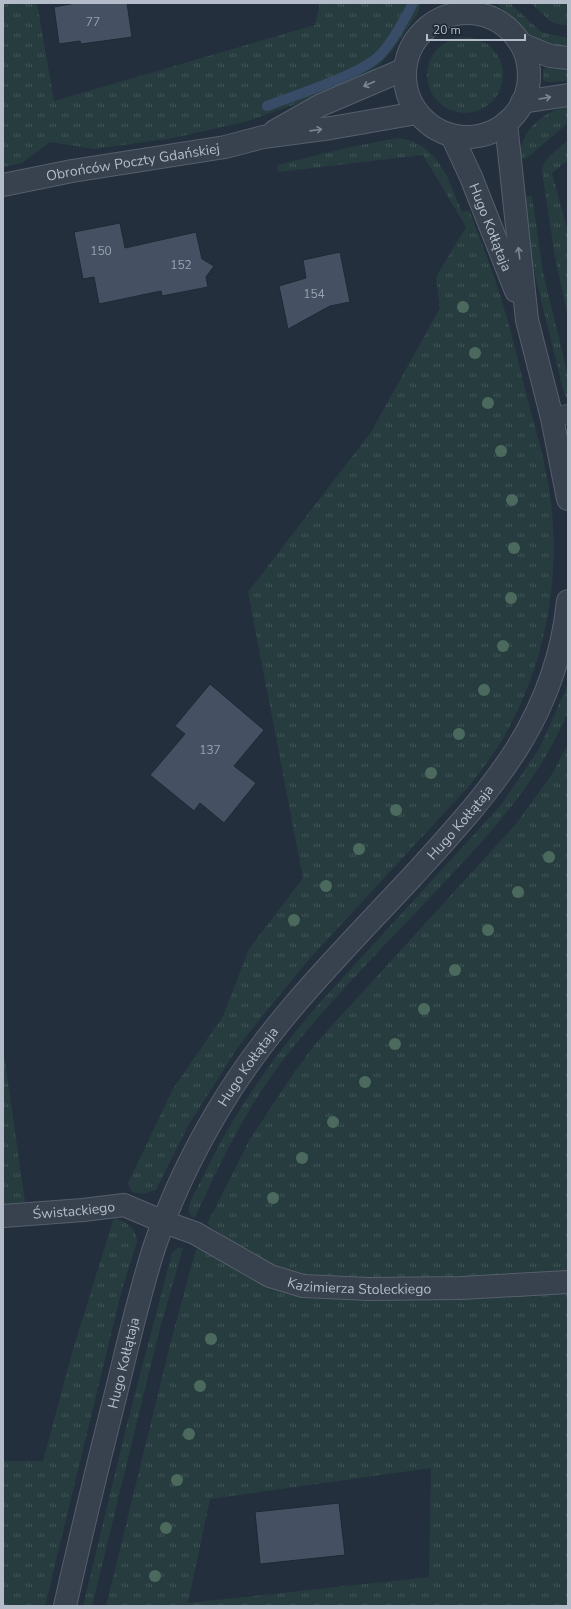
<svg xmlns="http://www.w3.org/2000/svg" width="571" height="1609" font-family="'Nunito Sans',sans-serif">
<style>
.grass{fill:url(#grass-tufts);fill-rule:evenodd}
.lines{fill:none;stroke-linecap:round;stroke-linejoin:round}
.stream{stroke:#394c67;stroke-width:10}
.building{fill:#455162;stroke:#1f2835}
.service-casing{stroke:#565f6c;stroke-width:20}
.minor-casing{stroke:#565f6c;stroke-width:24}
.tertiary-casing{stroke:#565f6c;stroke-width:24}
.service{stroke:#38414e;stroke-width:19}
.minor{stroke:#38414e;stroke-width:22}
.tertiary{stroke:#38414e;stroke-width:22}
.tree{fill:#4b6a5d}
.oneway{stroke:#7c8592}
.labels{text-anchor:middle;stroke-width:3.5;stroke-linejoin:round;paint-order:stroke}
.number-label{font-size:12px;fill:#98a1af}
.street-label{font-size:14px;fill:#b4bcc9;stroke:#1d2633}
</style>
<defs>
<pattern id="grass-tufts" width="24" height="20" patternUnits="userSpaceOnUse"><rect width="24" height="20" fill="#263c3f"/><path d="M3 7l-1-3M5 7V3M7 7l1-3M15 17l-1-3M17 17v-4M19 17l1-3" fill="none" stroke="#435659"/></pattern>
</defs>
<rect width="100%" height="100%" fill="#242f3e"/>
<!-- grass -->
<g class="grass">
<path d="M3,3H37L54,101L315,25L320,3H421L418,13L392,51L378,66L368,73L299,103L245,122L173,138L95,149L50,142L22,163L3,167Z"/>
<path d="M496,3H510L541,32L568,38V49L551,47L534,39Z"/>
<path d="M531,3H568V26L551,22Z"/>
<circle cx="465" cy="75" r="38"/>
<path d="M545,68L568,70V81L546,82L543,79V70Z"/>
<path d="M568,105V123L527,158L518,160C522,129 540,114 568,105Z"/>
<path d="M398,138C438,142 449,181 462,212L469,210C481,242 494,273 503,305C512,334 519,364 526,393C535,427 545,460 550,494C561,576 547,660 506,733C496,751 483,768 470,785L312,956L263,1015L238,1047L188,1126L156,1190L143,1194L132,1192L128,1183L173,1089L223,1016L249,949L303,878L248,592L371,432L440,308L436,277L466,227L423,155L278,172L277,165L350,147Z"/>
<path d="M568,140V160L552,173L568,232V317L555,257L542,171C543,158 559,149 568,140Z"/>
<path d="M532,196L543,272L568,376V398L565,397L535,275L523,197Z"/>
<path d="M568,684C568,693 569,702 568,711C566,720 558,732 554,741C525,797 481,843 438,889C388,942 336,994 290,1051C250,1101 221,1160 195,1218C192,1216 189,1215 189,1211C188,1203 196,1190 200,1183C230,1118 270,1061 316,1007L501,805L540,747Z"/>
<path d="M568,744V1275L442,1282L304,1280L275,1270L207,1224L250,1139L295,1071L317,1042L516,824L552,774Z"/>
<path d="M3,1047L25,1202L3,1207Z"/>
<path d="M114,1217C125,1222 137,1227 137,1242L122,1289L45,1606H3V1461H43L72,1353Z"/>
<path d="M178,1248H183L159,1332L92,1606H83L126,1428L172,1253Z"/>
<path d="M196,1249L203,1250L265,1284L568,1288V1606H106L171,1341ZM431,1468L429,1577L188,1603L210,1499Z"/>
</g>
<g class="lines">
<!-- stream -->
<path class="stream" d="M267,106C295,95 360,75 380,55C391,44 406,17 413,3"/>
</g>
<!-- building -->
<g class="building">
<path d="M76,3H127L132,37L81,44L80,41L59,44L54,7Z"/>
<path d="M120,223L125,248L196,232L202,259L214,266L206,277L208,287L162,296L161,291L99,304L94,277L83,279L74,232Z"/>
<path d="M340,252L350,302L330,306L288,329L279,286L306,278L303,260Z"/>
<path d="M210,684L264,730L234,766L256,783L224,823L200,803L194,811L150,775L185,734L175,726Z"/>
<path d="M339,1503L345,1555L260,1564L255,1512Z"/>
</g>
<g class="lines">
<!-- service casing -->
<g class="service-casing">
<path id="service" d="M552,418L568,414"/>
</g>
<!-- minor casing -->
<g class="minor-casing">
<g id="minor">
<path id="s1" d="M3,1216L83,1210L124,1205L164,1222L195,1233L270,1276L303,1286L369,1289L461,1288L568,1282"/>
</g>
</g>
<!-- tertiary casing -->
<g class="tertiary-casing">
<g id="tertiary">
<circle cx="467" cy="75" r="62"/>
<path d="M521,44L550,56L568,58"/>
<path d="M522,102L568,95"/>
<path d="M506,123L527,320L552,418L568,499"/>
<path d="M275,131L321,105L405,69"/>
<path id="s2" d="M452,136L471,177L516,291"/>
<path id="s3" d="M3,185L72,171L225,147L263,137L331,128L417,113"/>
<path id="s4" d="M65,1606C81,1535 98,1464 116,1393C128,1344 139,1295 154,1248C170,1200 192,1154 217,1112C269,1023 343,951 412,877C489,792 556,722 568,601"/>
</g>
</g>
<!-- service -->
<use href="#service" class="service"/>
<!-- minor -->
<use href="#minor" class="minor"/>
<!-- tertiary -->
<use href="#tertiary" class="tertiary"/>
</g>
<!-- trees -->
<g class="tree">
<circle cx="463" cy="307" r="6"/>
<circle cx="475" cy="353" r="6"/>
<circle cx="488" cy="403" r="6"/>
<circle cx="501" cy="451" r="6"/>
<circle cx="512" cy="500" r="6"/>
<circle cx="514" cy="548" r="6"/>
<circle cx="511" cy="598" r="6"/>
<circle cx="503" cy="646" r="6"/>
<circle cx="484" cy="690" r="6"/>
<circle cx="459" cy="734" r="6"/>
<circle cx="431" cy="773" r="6"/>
<circle cx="396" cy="810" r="6"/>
<circle cx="359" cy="849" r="6"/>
<circle cx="549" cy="857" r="6"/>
<circle cx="326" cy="886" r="6"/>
<circle cx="518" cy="892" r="6"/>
<circle cx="294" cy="920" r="6"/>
<circle cx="488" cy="930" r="6"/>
<circle cx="455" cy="970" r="6"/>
<circle cx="424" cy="1009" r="6"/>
<circle cx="395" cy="1044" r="6"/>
<circle cx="365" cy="1082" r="6"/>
<circle cx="333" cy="1122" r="6"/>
<circle cx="302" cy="1158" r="6"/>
<circle cx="273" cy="1198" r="6"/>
<circle cx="211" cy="1339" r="6"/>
<circle cx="200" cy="1386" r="6"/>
<circle cx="189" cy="1434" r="6"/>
<circle cx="177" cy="1480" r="6"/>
<circle cx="166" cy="1528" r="6"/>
<circle cx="155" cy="1576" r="6"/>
</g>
<!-- one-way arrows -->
<defs><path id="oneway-shaft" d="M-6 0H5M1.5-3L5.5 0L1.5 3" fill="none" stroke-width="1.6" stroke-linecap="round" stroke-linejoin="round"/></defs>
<g class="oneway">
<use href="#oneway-shaft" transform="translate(369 84) rotate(156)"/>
<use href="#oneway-shaft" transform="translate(545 98) rotate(-10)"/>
<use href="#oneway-shaft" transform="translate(316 130) rotate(-8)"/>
<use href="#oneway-shaft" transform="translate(519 253) rotate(-97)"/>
</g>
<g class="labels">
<!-- number labels -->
<g class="number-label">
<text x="93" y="26">77</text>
<text x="101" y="255">150</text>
<text x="181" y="269">152</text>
<text x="314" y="298">154</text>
<text x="210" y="754">137</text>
</g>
<!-- street labels -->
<g class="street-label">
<text dy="5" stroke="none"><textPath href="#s3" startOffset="132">Obrońców Poczty Gdańskiej</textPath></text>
<text dy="5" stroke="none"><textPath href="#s2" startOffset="99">Hugo Kołłątaja</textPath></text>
<text dy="5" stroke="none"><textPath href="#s4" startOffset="898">Hugo Kołłątaja</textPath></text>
<text dy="5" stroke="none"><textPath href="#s4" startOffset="574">Hugo Kołłątaja</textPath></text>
<text dy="5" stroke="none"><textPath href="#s1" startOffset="71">Świstackiego</textPath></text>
<text dy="5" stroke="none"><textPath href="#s1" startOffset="375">Kazimierza Stoleckiego</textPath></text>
<text dy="5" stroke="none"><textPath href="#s4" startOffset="250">Hugo Kołłątaja</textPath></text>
</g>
</g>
<!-- border -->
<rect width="571" height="1609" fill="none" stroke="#b4bcc9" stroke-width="8"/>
<!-- scale -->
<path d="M427 34v6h98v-6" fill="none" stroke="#b4bcc9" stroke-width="2"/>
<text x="433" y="34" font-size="12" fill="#b4bcc9" stroke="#1d2633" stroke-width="3" paint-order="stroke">20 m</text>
</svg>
